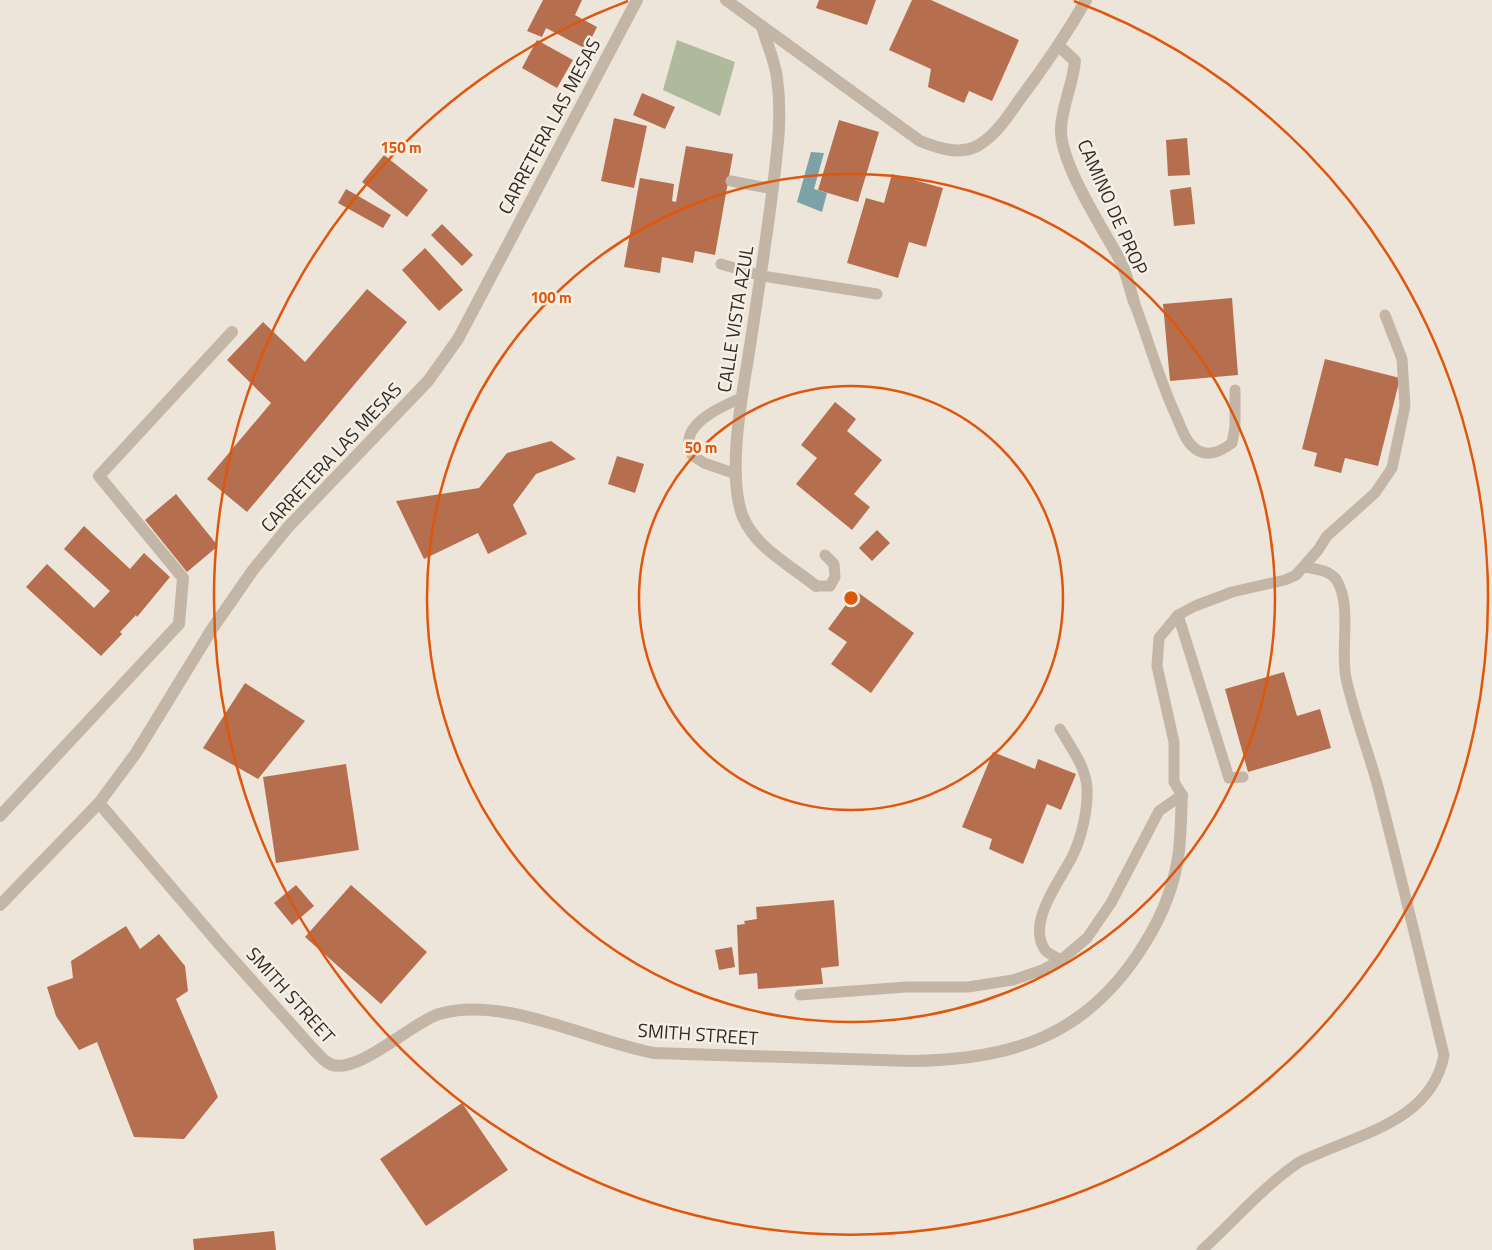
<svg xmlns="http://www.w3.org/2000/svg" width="1492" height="1250" font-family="'Titillium Web',sans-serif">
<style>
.green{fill:#aeba9b}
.water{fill:#7ca2a7}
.building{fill:#b66f4e}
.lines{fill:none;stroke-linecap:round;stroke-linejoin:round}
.service{stroke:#c4b6a7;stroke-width:11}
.minor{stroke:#c4b6a7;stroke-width:12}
.tertiary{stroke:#c4b6a7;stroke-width:12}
.ring{fill:none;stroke:#df570d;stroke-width:2.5}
.labels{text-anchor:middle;stroke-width:5;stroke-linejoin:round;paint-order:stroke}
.street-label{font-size:19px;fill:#312b26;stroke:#f6efe5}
.centre{fill:#df570d;stroke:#f6efe5;stroke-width:2.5}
.ring-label{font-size:15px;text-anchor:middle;font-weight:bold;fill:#df570d;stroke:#f6efe5;stroke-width:5;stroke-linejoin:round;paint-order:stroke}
</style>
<rect width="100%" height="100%" fill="#ede5d9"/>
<!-- green -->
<path class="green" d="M677,40L735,62L720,116L663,90Z"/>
<!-- water -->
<path class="water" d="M811,152L824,153L814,189L827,193L822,212L797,202Z"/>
<!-- building -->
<g class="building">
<path d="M543,0H582L575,15L597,27L586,49L546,28L542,37L527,31Z"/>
<path d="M819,0H876L867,25L816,8Z"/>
<path d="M912,0H931L1019,40L992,101L969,91L964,103L928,87L931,69L889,50Z"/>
<path d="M537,40L573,60L557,88L522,68Z"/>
<path d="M642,93L675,107L665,129L633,115Z"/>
<path d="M614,118L647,126L634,188L601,181Z"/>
<path d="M839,120L879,132L858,202L818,190Z"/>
<path d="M1187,138L1190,175L1168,176L1166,140Z"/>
<path d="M686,146L733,154L715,255L695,251L693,263L662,257L660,273L624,267L640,178L674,184L672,201L676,202Z"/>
<path d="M384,155L428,190L407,217L362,182Z"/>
<path d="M892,174L943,188L926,247L909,242L898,278L847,263L866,198L884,203Z"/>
<path d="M1191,187L1195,224L1174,226L1170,190Z"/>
<path d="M346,189L391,215L383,228L338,203Z"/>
<path d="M442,224L473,255L462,266L431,235Z"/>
<path d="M425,248L463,290L439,311L402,270Z"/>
<path d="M367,289L407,322L247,512L207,479L271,403L227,360L263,322L305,362Z"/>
<path d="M1232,298L1238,375L1170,381L1163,304Z"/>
<path d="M1325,359L1400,378L1378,466L1345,458L1341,473L1314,466L1317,453L1302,449Z"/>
<path d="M835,402L856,419L847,431L882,460L854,494L870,507L852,530L796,484L817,458L801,445Z"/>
<path d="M551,441L576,459L536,474L513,505L527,534L488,554L478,533L424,559L396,501L479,488L507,453Z"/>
<path d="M617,456L644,464L635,493L608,484Z"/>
<path d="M176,494L218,546L187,572L145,520Z"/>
<path d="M84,526L130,569L144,553L170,577L137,617L136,615L120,632L122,634L101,656L26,587L47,564L94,608L110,591L64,549Z"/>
<path d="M877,530L890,543L872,561L859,548Z"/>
<path d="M856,591L914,633L871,693L831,664L847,642L828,629Z"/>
<path d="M1284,672L1297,716L1320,709L1331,748L1248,772L1225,689Z"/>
<path d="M245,683L305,721L258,779L203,748Z"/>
<path d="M993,752L1035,769L1038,759L1076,774L1061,810L1047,804L1023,864L989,849L992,839L962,827Z"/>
<path d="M346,764L359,850L276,863L263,777Z"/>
<path d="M296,885L314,906L292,925L274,903Z"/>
<path d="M351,885L427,952L381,1004L305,937Z"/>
<path d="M834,900L839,966L821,968L823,984L758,989L757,973L739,975L737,925L745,924L744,921L757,919L756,907Z"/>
<path d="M126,926L140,949L159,934L185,966L188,991L176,999L218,1097L184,1139L134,1137L97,1042L79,1050L56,1016L47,987L73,978L71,961Z"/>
<path d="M732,947L735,967L719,970L715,950Z"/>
<path d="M462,1103L508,1170L426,1226L380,1159Z"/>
<path d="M274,1231L276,1250H194L193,1239Z"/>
</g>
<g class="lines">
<!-- service -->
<g class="service">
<path d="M731,181L773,189"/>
<path d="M721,264L762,276L877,294"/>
<path d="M1134,302C1149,341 1159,380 1177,418C1181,427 1184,438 1191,445C1204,459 1219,453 1232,443L1235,427V390"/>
<path d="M736,474L704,463L692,455C691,450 688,444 689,439C692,419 725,405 741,398"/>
<path d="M816,586H830L835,577L834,564L825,555"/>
<path d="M1178,615L1229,778L1243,777"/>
<path d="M1060,729C1070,746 1086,767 1087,788C1088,809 1082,836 1073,855C1061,880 1026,922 1045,950C1048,954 1056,957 1061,960"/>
<path d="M800,995L906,987H968L1013,980L1042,970L1061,960L1087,938L1111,903L1159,811L1182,795L1174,782V742L1157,666L1159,638L1178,615L1195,606L1232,592L1285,580L1296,575L1318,550L1327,536L1375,493L1392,468L1405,406L1402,359L1385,315"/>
<path d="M1202,1250C1233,1222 1261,1189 1295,1165C1303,1159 1314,1156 1322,1152C1372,1131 1433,1115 1444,1055C1422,965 1401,876 1378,787C1368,750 1354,715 1346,678C1340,649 1352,606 1337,581C1331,570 1315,569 1304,567"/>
</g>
<!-- minor -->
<g class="minor">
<path d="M726,0L920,141C938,148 960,156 979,145C997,134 1008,116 1020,99C1044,67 1066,35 1086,0"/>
<path d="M762,27C767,44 775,61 777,78C783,120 776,160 771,202C764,255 756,307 748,359C741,400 727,478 743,517C755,547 791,566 816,586"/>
<path d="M1059,46L1075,61C1073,84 1062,106 1061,128C1059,163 1104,230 1121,262C1127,275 1130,289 1134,302"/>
<path d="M99,803L221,946L314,1050C318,1054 323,1060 328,1063C354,1079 412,1022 439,1014C504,995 589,1041 654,1053L911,1061C1014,1060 1089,1035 1145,943C1162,916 1175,883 1179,851C1181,833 1181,813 1182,795"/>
<path d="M0,816L179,624L183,578L99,476L232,332"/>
</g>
<!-- tertiary -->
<path class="tertiary" d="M0,905L99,803L136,753L212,629L253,570L289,526L428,381L458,339L637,0"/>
</g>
<!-- distance rings -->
<g class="ring">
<circle cx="851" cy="598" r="212"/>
<circle cx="851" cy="598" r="424"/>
<path d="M1074 1A637 637 0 1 1 628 1"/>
</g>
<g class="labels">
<!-- street labels -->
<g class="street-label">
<text transform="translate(549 126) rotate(-62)" y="7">CARRETERA LAS MESAS</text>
<text transform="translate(1113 207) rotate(66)" y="7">CAMINO DE PROP</text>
<text transform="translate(735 319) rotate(-81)" y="7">CALLE VISTA AZUL</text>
<text transform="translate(331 457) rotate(-47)" y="7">CARRETERA LAS MESAS</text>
<text transform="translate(291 995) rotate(48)" y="7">SMITH STREET</text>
<text transform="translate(698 1034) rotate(4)" y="7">SMITH STREET</text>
</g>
</g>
<circle cx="851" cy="598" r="8" class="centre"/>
<g class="ring-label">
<text x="401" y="153">150 m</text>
<text x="551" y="303">100 m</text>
<text x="701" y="453">50 m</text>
</g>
</svg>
